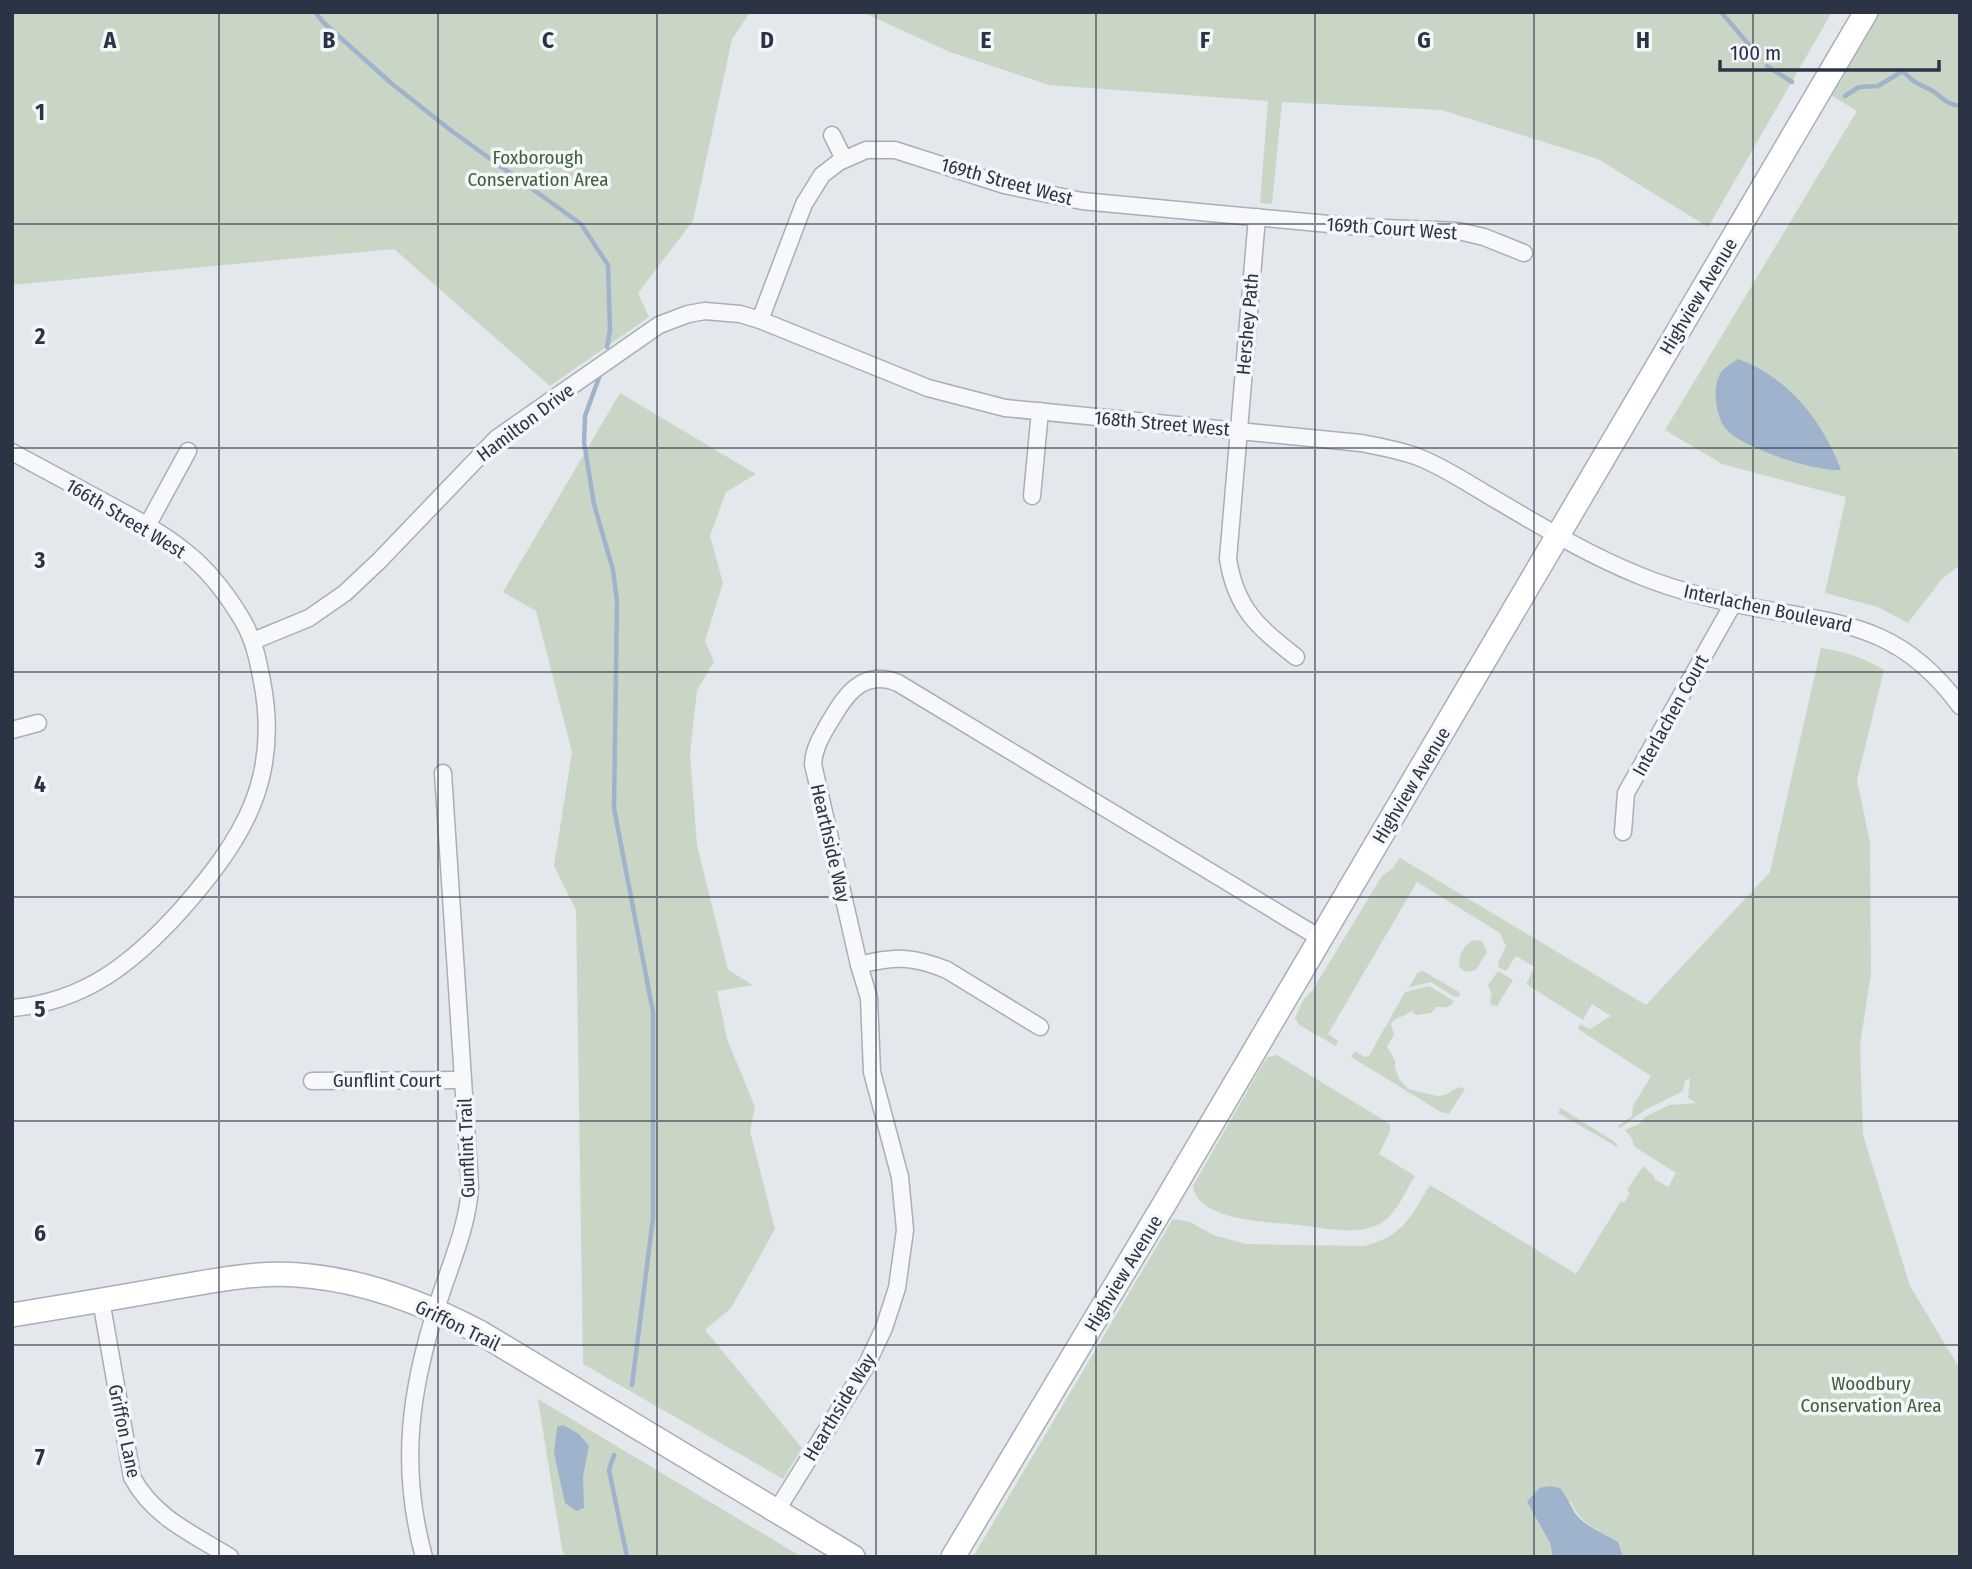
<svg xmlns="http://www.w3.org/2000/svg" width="1972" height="1569" font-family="'Fira Sans Condensed',sans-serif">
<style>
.green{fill:#c9d6c5;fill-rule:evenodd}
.water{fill:#9fb4cc}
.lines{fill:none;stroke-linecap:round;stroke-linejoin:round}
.stream{stroke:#9fb4cc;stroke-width:4.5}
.street-casing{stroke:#a9aeb7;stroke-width:19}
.secondary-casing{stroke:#a9aeb7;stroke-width:26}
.street{stroke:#f7f8fa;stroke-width:16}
.secondary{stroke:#fff;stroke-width:23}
.grid{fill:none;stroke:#2b3445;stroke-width:2;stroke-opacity:0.55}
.labels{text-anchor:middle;stroke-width:7;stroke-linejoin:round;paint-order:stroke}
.park-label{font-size:19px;fill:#3f6138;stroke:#f4f6f9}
.street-label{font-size:19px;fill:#2b3445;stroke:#f4f6f9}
.grid-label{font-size:23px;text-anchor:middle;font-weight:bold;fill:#2b3445;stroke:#f4f6f9;stroke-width:7;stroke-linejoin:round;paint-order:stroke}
</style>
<rect width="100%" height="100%" fill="#e4e7ec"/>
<!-- green -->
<g class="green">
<path d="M12,12H750L732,39L693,221L638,293L649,317L550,386L394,249L12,285Z"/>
<path d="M862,12H1832L1708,227L1598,159L1442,110L1282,102L1272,204L1260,203L1268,101L1049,85L950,52Z"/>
<path d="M1866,12H1960V565L1942,579L1908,623L1878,607L1825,593L1846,497L1722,464L1665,430L1857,111L1821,89Z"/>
<path d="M620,393L756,474L726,492L710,536L723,583L705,641L714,662L697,690L690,754L697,845L728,970L753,985L717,991L727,1039L755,1107L750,1131L775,1229L731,1308L705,1330L802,1448L783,1479L583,1364L576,910L554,866L572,752L536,611L503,592Z"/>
<path d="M1821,648C1843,651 1865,658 1884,670L1857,780L1870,843L1871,973L1860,1045L1863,1135L1910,1286L1960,1369V1557H1620L1622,1554L1618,1542C1599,1531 1579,1523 1571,1502H1527L1550,1543L1553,1557H973L1173,1219L1190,1222L1213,1235L1246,1244L1364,1246C1404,1236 1410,1217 1430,1185L1576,1274L1621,1201L1624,1203L1630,1193L1627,1190L1643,1166L1654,1176V1179L1668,1187L1676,1173L1635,1147L1631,1137L1625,1130L1639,1124L1645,1117L1669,1105L1696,1103L1688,1098L1690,1078L1685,1081L1683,1091L1645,1110L1620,1128L1618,1126L1632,1116L1633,1106L1651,1076L1578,1029L1580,1024L1590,1029L1611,1016L1592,1004L1583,1020L1526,984L1535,967L1516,956L1506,971L1499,968L1498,963L1506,946L1500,933L1417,882L1328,1034L1338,1041L1336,1046L1299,1025L1295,1018L1304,999L1312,991L1382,876L1393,868L1400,858L1646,1005L1770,872Z"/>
<path d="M1474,940L1482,941L1487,952L1476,970L1466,972L1460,968C1457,957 1463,945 1474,940Z"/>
<path d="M1423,971L1459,992L1460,996L1455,997L1431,982L1409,987L1418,972Z"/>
<path d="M1498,971L1513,980L1497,1006L1491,1005L1490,999L1492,995L1488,985Z"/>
<path d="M1429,986L1454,1001C1450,1009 1444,1007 1436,1007L1431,1013L1416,1015L1411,1011C1404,1018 1396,1016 1391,1024L1394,1035L1387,1046L1395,1061V1067L1399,1079L1408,1089L1437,1096L1445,1095L1459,1087L1465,1089L1449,1114L1441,1112L1351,1057L1355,1051L1365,1057L1369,1056L1405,992Z"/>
<path d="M1277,1055L1390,1124V1131L1379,1154L1415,1176C1404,1193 1395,1219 1375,1226C1352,1235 1323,1228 1299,1225C1272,1222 1198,1222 1193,1186L1264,1062L1268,1057Z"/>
<path d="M1561,1108L1615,1142L1619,1148L1558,1113Z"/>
<path d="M538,1399L802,1557H565L562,1549ZM557,1427L589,1446L583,1477V1490L560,1475L554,1453Z"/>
</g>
<!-- water -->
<g class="water">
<path d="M1738,359C1788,377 1823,421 1841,470C1817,472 1741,448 1726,429C1715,416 1712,386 1721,372C1725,367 1734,362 1738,359Z"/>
<path d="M563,1425L579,1434L589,1446L583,1477L584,1508L576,1511L565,1503L554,1453L557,1427Z"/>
<path d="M1549,1486L1560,1488C1567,1497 1570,1504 1575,1513C1584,1526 1605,1534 1618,1542L1622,1554L1620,1557H1553L1550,1543L1527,1502L1539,1488Z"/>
</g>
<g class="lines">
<!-- stream -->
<g class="stream">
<path d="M315,12L324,23L391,83L449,129L581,224L608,265L610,330L607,347"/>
<path d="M1721,12L1756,53"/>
<path d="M1767,66L1792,82"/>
<path d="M1845,96L1859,87L1878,86L1903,71C1916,85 1916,82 1931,90C1943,97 1944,104 1960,106"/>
<path d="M601,372L585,416L584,442L594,504L613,570L617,602L614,808L653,1012V1218L632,1385"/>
<path d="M614,1455L609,1470L627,1557"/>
</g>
<!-- street casing -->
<g class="street-casing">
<g id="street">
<path d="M832,135L844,159"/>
<path d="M1257,217L1228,559C1236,609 1258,627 1296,657"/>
<path d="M760,320L804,204L822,175L839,162L866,150H895L1004,185L1082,201L1361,227L1458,231L1484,237L1524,253"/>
<path d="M12,452C45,470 77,487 110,505C139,521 169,536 194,559C213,576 230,599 243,621C254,640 258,660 262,681C281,779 243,839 181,910C134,962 85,1002 12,1008"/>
<path d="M1032,496L1040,411"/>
<path d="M147,526L188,451"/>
<path d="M253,641L309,618L345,593L379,561L497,438L659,325L688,314L705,311L740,314L760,320L928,388L1005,408L1361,443C1381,447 1400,450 1418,457C1444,467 1469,484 1493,498C1542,527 1590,556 1643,577C1681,592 1722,602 1762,609C1849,624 1904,629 1960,706"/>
<path d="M12,730L38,723"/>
<path d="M1623,832L1626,793L1733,604"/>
<path d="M859,965C895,956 913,956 947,970L1040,1027"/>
<path d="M312,1081L463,1080"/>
<path d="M101,1300L132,1477C153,1517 193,1534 230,1557"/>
<path d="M777,1510L865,1368L884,1328L897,1288L905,1230L900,1177L872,1072L869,998L859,965L813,764C814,748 821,737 829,723C845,696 862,668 898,683L1320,938"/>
<path d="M424,1557C399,1466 410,1388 439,1300C451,1263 468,1225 470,1187L443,773"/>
</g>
</g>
<!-- secondary casing -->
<g class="secondary-casing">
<g id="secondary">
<path d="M12,1315C67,1306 121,1297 176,1287C219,1280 265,1270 309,1276C369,1282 428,1305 481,1333L853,1557"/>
<path d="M953,1557L1169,1196L1866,12"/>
</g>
</g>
<!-- street -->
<use href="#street" class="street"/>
<!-- secondary -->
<use href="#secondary" class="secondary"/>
</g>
<!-- grid -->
<path class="grid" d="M219,12V1557M438,12V1557M657,12V1557M876,12V1557M1096,12V1557M1315,12V1557M1534,12V1557M1753,12V1557M12,224H1960M12,448H1960M12,672H1960M12,897H1960M12,1121H1960M12,1345H1960"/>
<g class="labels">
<!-- park labels -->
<g class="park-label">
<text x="538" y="164">Foxborough<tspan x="538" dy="22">Conservation Area</tspan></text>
<text x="1871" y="1390">Woodbury<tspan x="1871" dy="22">Conservation Area</tspan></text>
</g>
<!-- street labels -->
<g class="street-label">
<text transform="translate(1007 181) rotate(15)" y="7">169th Street West</text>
<text transform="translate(1392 228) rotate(4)" y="7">169th Court West</text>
<text transform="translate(1698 296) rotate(-59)" y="7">Highview Avenue</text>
<text transform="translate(1247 324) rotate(-85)" y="7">Hershey Path</text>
<text transform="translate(525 422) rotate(-37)" y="7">Hamilton Drive</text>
<text transform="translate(1162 423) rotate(5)" y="7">168th Street West</text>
<text transform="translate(126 518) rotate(31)" y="7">166th Street West</text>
<text transform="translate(1768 608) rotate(12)" y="7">Interlachen Boulevard</text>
<text transform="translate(1670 715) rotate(-61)" y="7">Interlachen Court</text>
<text transform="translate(1411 785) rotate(-59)" y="7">Highview Avenue</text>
<text transform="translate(831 843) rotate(77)" y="7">Hearthside Way</text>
<text x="387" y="1087">Gunflint Court</text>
<text transform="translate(466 1148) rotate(-92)" y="7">Gunflint Trail</text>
<text transform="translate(1123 1273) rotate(-59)" y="7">Highview Avenue</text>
<text transform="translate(458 1325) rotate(26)" y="7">Griffon Trail</text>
<text transform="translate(839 1407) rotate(-59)" y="7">Hearthside Way</text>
<text transform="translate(125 1431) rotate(78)" y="7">Griffon Lane</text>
</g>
</g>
<g class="grid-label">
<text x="110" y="48">A</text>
<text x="329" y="48">B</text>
<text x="548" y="48">C</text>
<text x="767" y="48">D</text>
<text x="986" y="48">E</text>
<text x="1205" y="48">F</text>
<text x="1424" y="48">G</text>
<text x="1643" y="48">H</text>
<text x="40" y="120">1</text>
<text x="40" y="344">2</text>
<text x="40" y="568">3</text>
<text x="40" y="792">4</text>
<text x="40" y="1017">5</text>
<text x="40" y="1241">6</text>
<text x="40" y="1465">7</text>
</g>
<!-- border -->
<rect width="1972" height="1569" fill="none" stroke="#2b3445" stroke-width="28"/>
<!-- scale -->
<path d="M1720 60v10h219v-10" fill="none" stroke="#2b3445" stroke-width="3.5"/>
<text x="1730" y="60" font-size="21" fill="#2b3445" stroke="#f4f6f9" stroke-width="5" paint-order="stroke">100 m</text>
</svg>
